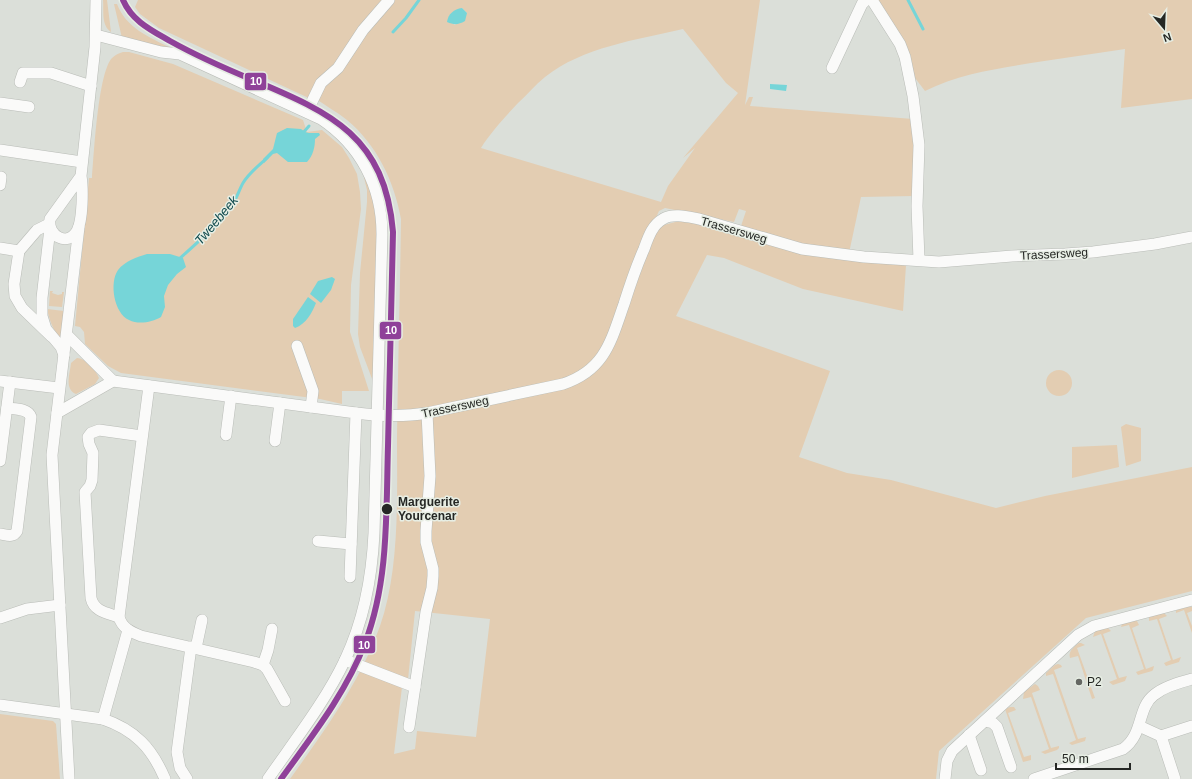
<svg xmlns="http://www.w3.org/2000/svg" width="1192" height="779" font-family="Arial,sans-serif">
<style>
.green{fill:#e3cdb2;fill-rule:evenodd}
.water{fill:#76d5d8}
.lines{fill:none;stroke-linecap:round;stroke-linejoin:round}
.stream{stroke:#76d5d8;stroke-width:3}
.minor-casing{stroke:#b9bcb7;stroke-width:12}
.minor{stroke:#fafaf9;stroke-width:11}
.tram-1-casing{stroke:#e7eee4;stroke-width:9}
.tram-1{stroke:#8f4199;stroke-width:6}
.stop-dot{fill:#252724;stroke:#e7eee4;stroke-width:1.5}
.poi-dot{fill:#656763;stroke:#e7eee4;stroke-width:1.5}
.labels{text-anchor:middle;stroke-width:3;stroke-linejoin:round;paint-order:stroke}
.street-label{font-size:12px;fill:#252724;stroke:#e7eee4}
.stop-label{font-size:12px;font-weight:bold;fill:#252724;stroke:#e7eee4;text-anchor:start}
.poi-label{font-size:12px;fill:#252724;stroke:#e7eee4;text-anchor:start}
.water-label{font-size:13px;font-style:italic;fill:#0f4a4d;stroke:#e7eee4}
.line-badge{stroke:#e7eee4;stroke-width:1.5}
.badge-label{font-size:11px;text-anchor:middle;font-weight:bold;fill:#fff}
</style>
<rect width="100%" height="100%" fill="#dbdfd9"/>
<!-- green -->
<g class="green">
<path d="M103,0H107L111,32C101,25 104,11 103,0Z"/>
<path d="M138,0H760L745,105L749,97H753L750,106L913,119L914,196L861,197L849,253L906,265L903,311L803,289L724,258L707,255L676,316L830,371L799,457L847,473L891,480L996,508L1045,496L1192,467V591L1086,618L939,751L936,779H290C325,730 360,682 380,626C400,569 397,496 397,437C398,364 400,292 401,219C394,181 377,145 347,120C337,112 326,106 316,99L313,100L159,28L140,14L135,7ZM462,8L467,13L455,25L452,23ZM683,29L726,83L738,93L683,158L695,148L668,186L661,202L481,148C490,133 506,116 518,103C527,95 535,85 545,77C583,47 636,40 683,29ZM665,208L734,222L739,209L746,211L740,229L683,220L664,225L656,231L653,224L659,211ZM415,611L490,619L476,737L417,731L415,749L394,754L402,687L407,689Z"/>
<path d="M877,0H1192V99L1121,108L1125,49C1094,54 1062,58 1031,63C995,69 958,74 925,91L912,74Z"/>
<path d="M114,4H117C126,28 149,37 171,48L170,49L122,38Z"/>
<path d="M123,52H129L173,64L303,120L307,132L322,130L342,147L349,158L357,174L360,192L361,209L351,285L350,332L369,391H342V404L320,399L121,373L108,366L85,344L84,332L80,327L75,326L89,178H92C94,154 98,73 112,58C115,55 119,53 123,52Z"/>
<path d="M365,170L378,213L374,384L360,347L358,334L360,273L367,202V190L363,173Z"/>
<path d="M50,291H53L52,293L58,295L62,294V292H64L62,307L49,306Z"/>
<path d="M47,309L64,311L61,339C53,331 50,321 47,309Z"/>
<path d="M77,358C85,358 96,370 99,378L95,384L76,394C64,389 70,374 71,363Z"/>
<circle cx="1059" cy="383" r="13"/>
<path d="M1126,424L1141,428V461L1126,466L1121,427Z"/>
<path d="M1117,445L1119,467L1072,478V447Z"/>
<path d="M1188,606L1192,607V611L1187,613L1192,626V633L1184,610L1176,613V611L1177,609Z"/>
<path d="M1164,613L1167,616L1159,619L1173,660L1181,657L1179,662L1166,666L1164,663L1171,660L1157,619L1149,621V617Z"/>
<path d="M1135,620L1137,621L1139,625L1132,628L1146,669L1154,666L1153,670L1152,671L1138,675L1136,672L1144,669L1129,625L1121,627L1122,624Z"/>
<path d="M1108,628L1111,631L1103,634L1119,678L1127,676L1125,681L1113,685L1109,682L1117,679L1101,634L1093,637L1095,631Z"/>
<path d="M1079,643H1081L1085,645L1077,648L1095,698L1092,699L1078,656L1070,658C1068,651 1074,647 1079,643Z"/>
<path d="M1058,664L1061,665L1062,667L1054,670L1078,739L1086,737L1085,741L1072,745L1069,743L1076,740L1053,674L1046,676V673L1055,665Z"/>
<path d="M1035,684L1038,686L1040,690L1032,693L1051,748L1059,746V748L1057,750L1045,754L1041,752L1049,749L1031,697L1023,699L1024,692Z"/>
<path d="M1010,707H1014L1016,710L1008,713L1024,757L1031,755V760L1023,762L1005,709Z"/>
<path d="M0,714L53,721L56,724L60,779H0Z"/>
</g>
<!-- water -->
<g class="water">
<path d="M462,8L467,13L465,21C458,25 454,25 447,22C448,14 454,9 462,8Z"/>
<path d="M770,84L787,85L786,91L770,89Z"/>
<path d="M287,128L301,129L305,132L309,133H319L320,135L315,139C315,147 313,156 307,162H288L277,153L273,154L264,163L263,159L273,149L277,133Z"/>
<path d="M147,254H170L183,258L186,267L177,274L168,285L164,296L165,307L161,317C152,322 139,325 129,320C114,313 109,283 118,270C125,261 137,257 147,254Z"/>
<path d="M332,277L335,279L331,290L321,303L310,294L318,281Z"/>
<path d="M308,297L316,303C312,313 306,324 295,328L293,326V319Z"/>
</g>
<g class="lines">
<!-- stream -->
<g class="stream">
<path d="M908,0L923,29"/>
<path d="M393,32L406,18L419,0"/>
<path d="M302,134L309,126"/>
<path d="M178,260C197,243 217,226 232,205C237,198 239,190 243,183C249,173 258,166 267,158"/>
</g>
<!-- minor casing -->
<g class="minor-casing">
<g id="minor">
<path d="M872,0L900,44L905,57L913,96L919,145L917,206L919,260"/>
<path d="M96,35L161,52L180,54L321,119C360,145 382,186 382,234L374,533C372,577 364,620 345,660C325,702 295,740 268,779"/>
<path d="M832,68L862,4L866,0"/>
<path d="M20,82L23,73H51L91,86"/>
<path d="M0,103L29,107"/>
<path d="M307,112L321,83L338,68L363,30L389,0"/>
<path d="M0,150L82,162"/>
<path d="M81,176L50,219C47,236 68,247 77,231C83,220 83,188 81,176L95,47L96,0"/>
<path d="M0,185L1,177"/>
<path d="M49,224L37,230L19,251L14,284L15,296L22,308L51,336"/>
<path d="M50,228L42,298V316L46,329L61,347L64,355"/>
<path d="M0,248L19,251"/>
<path d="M67,335L113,381"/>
<path d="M297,346L313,391L311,407"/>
<path d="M0,381L59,388"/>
<path d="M149,386L119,617C122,628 131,632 141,636L254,662L263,665L267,669L285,701"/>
<path d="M57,413L113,381L356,413L350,577"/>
<path d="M356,413C380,416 403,417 427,413L563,384C605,370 611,341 624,304C630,285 636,267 644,249C648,238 652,225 663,219C673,213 688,217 699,219L802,249L864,257L939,262L1012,256L1065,254L1093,252L1155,244L1192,237"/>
<path d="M226,435L231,396"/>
<path d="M275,441L280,403"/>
<path d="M0,461L10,382"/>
<path d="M0,534C7,535 13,538 17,531L31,417C28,408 15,409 7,408"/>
<path d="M318,541L351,544"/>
<path d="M119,617C108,613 94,612 91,598L85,492L90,486L92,480L93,453L89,444L88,437L91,433L99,430L142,436"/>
<path d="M0,618L27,609L60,605"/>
<path d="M196,648L202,620"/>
<path d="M345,660L415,687"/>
<path d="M263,665L268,650L272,629"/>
<path d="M0,705L103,719L128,630"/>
<path d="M103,719C135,730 152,748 165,779"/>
<path d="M985,721L993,723L997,727L1011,767"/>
<path d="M1139,726L1161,736L1192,726"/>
<path d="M409,727L426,612L432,588L433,576V569L426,542V531L430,476L427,413"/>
<path d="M969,735L981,770"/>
<path d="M1161,736L1175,779"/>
<path d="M69,779L52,455L79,227"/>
<path d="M187,779L180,768L177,752L191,647"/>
<path d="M945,779L947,761L952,751L1078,635L1094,626L1192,600"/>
<path d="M1034,779L1123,749C1144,734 1137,708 1154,695C1165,686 1179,683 1192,679"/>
</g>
</g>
<!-- minor -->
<use href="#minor" class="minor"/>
<!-- tram-1 casing -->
<g class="tram-1-casing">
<path id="tram-1" d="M123,0C132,21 151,30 170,41C197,56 224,68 253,80C332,113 385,137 393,232C391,303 390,375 388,446C386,512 389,581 365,643C346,693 312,736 281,779"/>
</g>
<!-- tram-1 -->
<use href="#tram-1" class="tram-1"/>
</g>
<!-- markers -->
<circle class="stop-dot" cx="387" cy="509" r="6"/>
<circle class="poi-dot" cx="1079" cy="682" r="4"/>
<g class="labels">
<!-- street labels -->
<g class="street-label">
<text transform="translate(734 230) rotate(16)" y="4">Trassersweg</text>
<text transform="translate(1054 254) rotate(-3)" y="4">Trassersweg</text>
<text transform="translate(455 407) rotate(-12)" y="4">Trassersweg</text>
</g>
<!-- stop labels -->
<g class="stop-label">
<text x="398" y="506">Marguerite<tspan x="398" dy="14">Yourcenar</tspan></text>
</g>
<!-- poi labels -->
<g class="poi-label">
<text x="1087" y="686">P2</text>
</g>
<!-- water labels -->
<g class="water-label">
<text transform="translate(216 220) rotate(-50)" y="5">Tweebeek</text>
</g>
</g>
<g class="line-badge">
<rect x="244" y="72" width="23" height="19" rx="4" fill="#8f4199"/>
<rect x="379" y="321" width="23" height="19" rx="4" fill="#8f4199"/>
<rect x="353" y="635" width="23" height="19" rx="4" fill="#8f4199"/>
</g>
<g class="badge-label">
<text x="256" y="85">10</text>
<text x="391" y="334">10</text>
<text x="364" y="649">10</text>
</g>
<!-- north arrow -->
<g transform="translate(1164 28) rotate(161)" stroke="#e7eee4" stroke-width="3" paint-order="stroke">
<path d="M0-3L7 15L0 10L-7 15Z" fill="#252724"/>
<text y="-6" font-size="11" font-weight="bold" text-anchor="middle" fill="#252724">N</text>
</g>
<!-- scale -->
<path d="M1056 763v6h74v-6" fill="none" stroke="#252724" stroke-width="2"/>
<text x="1062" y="763" font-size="12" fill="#252724" stroke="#e7eee4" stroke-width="3" paint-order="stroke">50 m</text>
</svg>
